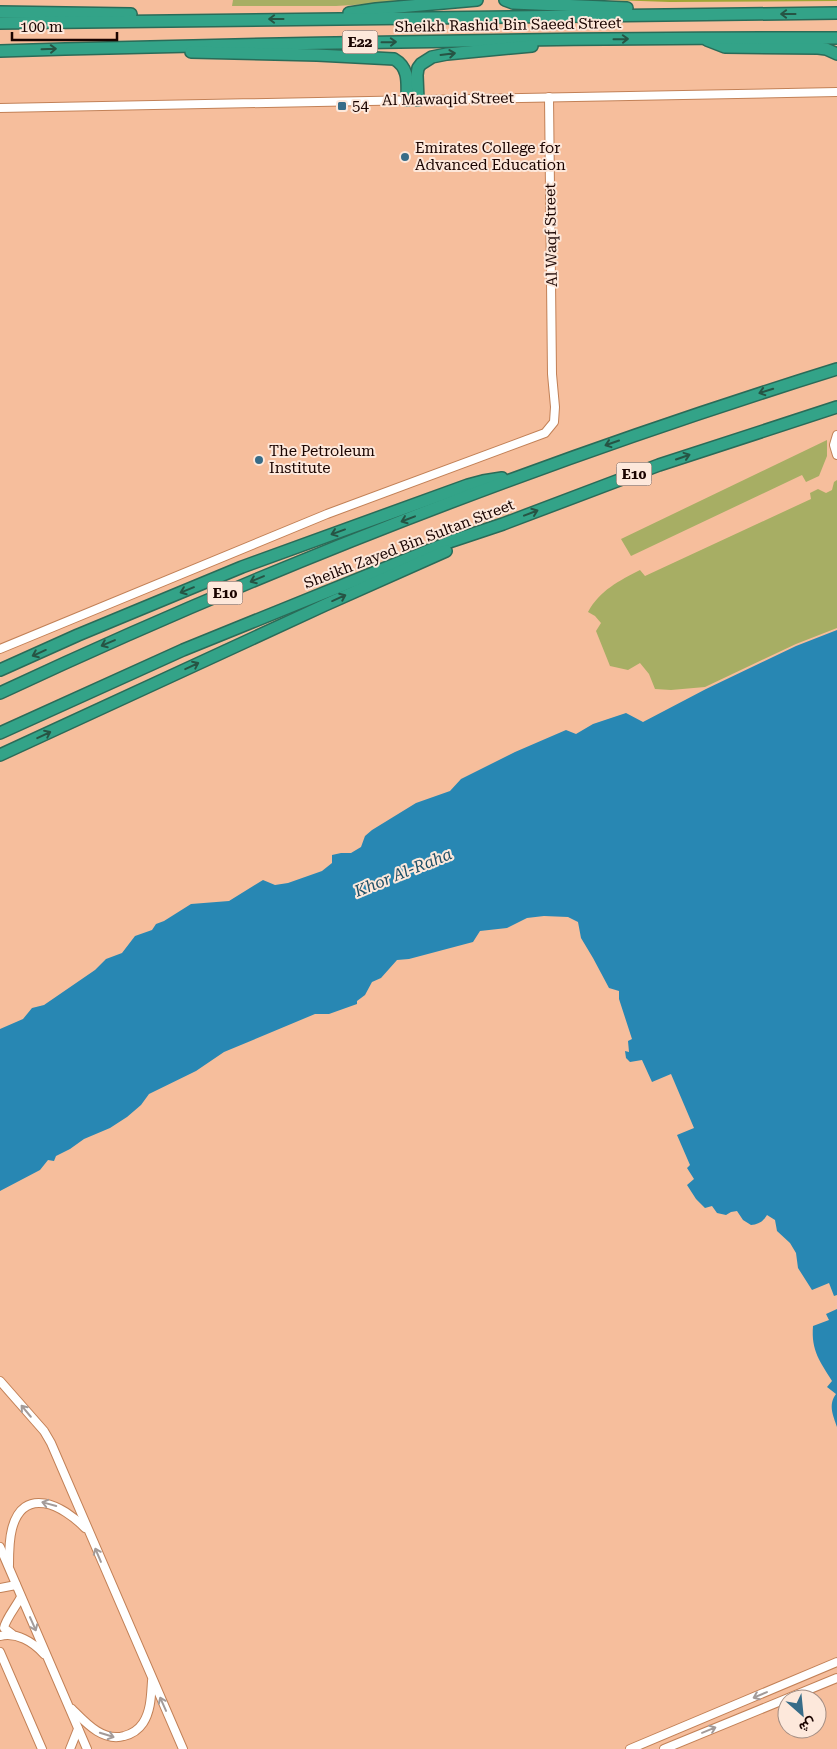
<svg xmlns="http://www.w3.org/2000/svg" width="837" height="1749" font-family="'Roboto Serif',Vazirmatn,serif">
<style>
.green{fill:#a7ae64}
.forest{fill:#9fa735}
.water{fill:#2887b3}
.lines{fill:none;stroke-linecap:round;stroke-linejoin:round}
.minor-casing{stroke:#c28157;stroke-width:10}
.highway-casing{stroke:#2a6b58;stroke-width:14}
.minor{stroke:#fff;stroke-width:8}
.highway{stroke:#33a388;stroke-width:11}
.oneway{stroke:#265444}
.oneway2{stroke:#a39b99}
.poi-dot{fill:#376c88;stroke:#fde8db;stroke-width:2}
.labels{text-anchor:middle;stroke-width:4;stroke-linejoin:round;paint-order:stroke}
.shield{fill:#fde8db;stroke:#5e4842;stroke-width:1}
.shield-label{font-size:14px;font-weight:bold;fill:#1a0400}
.street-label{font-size:15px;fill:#1a0400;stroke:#fde8db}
.poi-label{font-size:15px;fill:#1a0400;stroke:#fde8db;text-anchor:start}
.water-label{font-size:16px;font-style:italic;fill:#1d4e66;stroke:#fde8db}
</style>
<rect width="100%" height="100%" fill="#f6be9c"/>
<!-- green -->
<g class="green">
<path d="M233,0H434L336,6H232Z"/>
<path d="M827,440V456L819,476L806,482L802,475L631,556L621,539Z"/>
<path d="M837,480V628L796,644L705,687L671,690L655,689L649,674L640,663L628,670L610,666L596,631L601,623L595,616L588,612C600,590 619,581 640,570L645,576L811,499L810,493L818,489L826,493L832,490L834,482Z"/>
</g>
<!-- forest -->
<path class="forest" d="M611,0H837V1L670,2Z"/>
<!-- water -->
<g class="water">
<path d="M837,630V1295L834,1296L829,1283L812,1290L798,1268L796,1253L790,1243L777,1231L775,1220L767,1215C763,1222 758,1224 751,1225L743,1220L737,1211L731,1212L726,1215L717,1213L712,1206L705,1208L696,1199L687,1185L694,1179L687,1168L690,1165L677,1135L694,1128L671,1074L652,1082L642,1060L630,1062L626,1058L625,1051L629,1052L628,1041L632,1039L619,999V991L609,988L593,958L581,938L578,922L568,917L544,916L527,918L507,928L480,931L473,942L409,959L397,960L381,978L372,982L365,995L357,1001V1004L329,1014H315L224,1052L196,1071L149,1094L141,1105L127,1117L110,1128L84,1139L70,1149L56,1156L54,1161L48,1160L40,1170L0,1191V1029L23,1019L32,1008L44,1005L95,970L106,959L122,953L135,936L152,930L156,924L164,921L191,904L229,901L263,880L275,885L288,883L322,871L332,863V855L341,853H351L361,847L365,836L372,830L416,803L450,791L461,779L515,752L566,730L576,734L593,724L626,713L643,722L706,689L796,646Z"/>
<path d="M837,1309V1427C833,1415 828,1405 836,1394L827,1387L832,1381C820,1361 811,1351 813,1326L829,1320L826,1314Z"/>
</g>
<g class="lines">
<!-- minor casing -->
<g class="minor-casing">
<g id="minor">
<path d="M0,108L837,92"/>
<path d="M837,435L834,445L837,455"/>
<path d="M0,649L327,514L545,433L554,422L555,407L552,374L549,97"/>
<path d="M0,1381L44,1431L51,1443L183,1749"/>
<path d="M0,1547L87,1749"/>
<path d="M9,1565C9,1553 9,1540 12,1529C23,1485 63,1505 85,1528"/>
<path d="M0,1588L16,1585"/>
<path d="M12,1634L4,1628C5,1620 17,1605 21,1597"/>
<path d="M0,1636C17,1632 33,1642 44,1654"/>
<path d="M0,1652L42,1749"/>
<path d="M72,1709C86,1723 103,1742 124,1736C132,1734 139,1729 143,1723C151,1711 151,1695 152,1681"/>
<path d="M70,1749L78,1729"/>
<path d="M630,1749L837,1662"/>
<path d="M664,1749L837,1678"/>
</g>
</g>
<!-- highway casing -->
<g class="highway-casing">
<g id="highway">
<path d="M505,0L513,3L627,8"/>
<path d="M0,12L131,14"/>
<path d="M349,13L376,9L477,0"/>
<path d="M0,23L837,13"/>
<path d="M707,40L725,47L818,48L826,49L837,54"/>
<path d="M0,51C279,43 558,38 837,38"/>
<path d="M191,52L317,55L394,59C410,68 407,84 407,100"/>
<path d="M418,100L417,75L418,68L421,64L432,57L447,54L532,46"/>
<path d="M0,670L78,635L242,567L468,485L483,481L502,478"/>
<path d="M0,693C271,566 551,458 837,369"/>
<path d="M0,733L183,650L452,541L503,524L659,465L837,407"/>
<path d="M0,755L325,605L446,551"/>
</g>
</g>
<!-- minor -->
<use href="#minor" class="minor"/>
<!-- highway -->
<use href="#highway" class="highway"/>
</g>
<!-- one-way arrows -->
<defs><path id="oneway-shaft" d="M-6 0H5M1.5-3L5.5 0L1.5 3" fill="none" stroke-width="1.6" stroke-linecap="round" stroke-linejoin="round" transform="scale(1.25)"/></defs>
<g class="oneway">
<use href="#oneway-shaft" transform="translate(788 14) rotate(180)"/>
<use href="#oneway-shaft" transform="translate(276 19) rotate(180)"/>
<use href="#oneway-shaft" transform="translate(621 39) rotate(-1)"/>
<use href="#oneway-shaft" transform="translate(389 42) rotate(-1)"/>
<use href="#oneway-shaft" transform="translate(49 49) rotate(-2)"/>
<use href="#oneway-shaft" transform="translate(448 54) rotate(-7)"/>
<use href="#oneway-shaft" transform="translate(766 391) rotate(163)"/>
<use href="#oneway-shaft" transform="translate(612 443) rotate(161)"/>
<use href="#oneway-shaft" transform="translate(683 457) rotate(-19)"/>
<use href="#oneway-shaft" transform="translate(531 513) rotate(-21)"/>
<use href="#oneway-shaft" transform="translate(408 519) rotate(159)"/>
<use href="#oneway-shaft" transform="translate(338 532) rotate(160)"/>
<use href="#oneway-shaft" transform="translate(257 579) rotate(157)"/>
<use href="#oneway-shaft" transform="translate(187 590) rotate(158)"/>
<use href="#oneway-shaft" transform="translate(339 598) rotate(-24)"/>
<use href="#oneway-shaft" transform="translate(108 643) rotate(157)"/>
<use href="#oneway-shaft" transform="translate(39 653) rotate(156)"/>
<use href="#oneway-shaft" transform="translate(192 666) rotate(-25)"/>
<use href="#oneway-shaft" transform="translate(44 735) rotate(-25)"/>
</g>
<g class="oneway2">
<use href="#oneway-shaft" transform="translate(26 1411) rotate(-130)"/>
<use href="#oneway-shaft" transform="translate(49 1504) rotate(-165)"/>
<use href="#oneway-shaft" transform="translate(98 1555) rotate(-113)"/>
<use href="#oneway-shaft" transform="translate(33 1624) rotate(66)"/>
<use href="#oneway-shaft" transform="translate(760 1695) rotate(157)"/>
<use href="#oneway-shaft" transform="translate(163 1704) rotate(-114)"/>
<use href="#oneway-shaft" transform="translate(709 1730) rotate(-22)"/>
<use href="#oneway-shaft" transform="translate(107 1735) rotate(17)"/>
</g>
<!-- markers -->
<g class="poi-dot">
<rect x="337" y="101" width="10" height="10" rx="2.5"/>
<circle cx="405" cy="157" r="5"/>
<circle cx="259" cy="460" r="5"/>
</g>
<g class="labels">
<!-- shield labels -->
<g class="shield">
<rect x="342.5" y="30.5" width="35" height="23" rx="4"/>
<rect x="616.5" y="462.5" width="35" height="23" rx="4"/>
<rect x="207.5" y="581.5" width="35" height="23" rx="4"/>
</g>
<g class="shield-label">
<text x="360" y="47">E22</text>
<text x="634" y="479">E10</text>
<text x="225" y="598">E10</text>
</g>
<!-- street labels -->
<g class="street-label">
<text transform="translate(508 25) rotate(-1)" y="5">Sheikh Rashid Bin Saeed Street</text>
<text transform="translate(448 99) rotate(-1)" y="5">Al Mawaqid Street</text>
<text transform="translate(551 235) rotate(-91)" y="5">Al Waqf Street</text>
<text transform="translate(409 544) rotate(-21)" y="5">Sheikh Zayed Bin Sultan Street</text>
</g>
<!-- poi labels -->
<g class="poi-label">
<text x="352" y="111">54</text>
<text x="415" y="153">Emirates College for<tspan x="415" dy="17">Advanced Education</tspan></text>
<text x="269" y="456">The Petroleum<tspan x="269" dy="17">Institute</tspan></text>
</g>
<!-- water labels -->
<g class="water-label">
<text transform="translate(403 872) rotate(-22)" y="6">Khor Al-Raha</text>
</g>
</g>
<!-- north arrow -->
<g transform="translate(802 1714) rotate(153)"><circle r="24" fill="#fde8db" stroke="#a28d83"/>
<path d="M0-4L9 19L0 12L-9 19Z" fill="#376c88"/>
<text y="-8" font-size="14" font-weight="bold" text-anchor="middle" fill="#1a0400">ش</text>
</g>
<!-- scale -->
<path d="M12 32v8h105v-8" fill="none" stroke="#1a0400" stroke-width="2.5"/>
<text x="20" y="32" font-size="15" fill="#1a0400" stroke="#fde8db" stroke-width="4" paint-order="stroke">100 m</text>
</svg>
